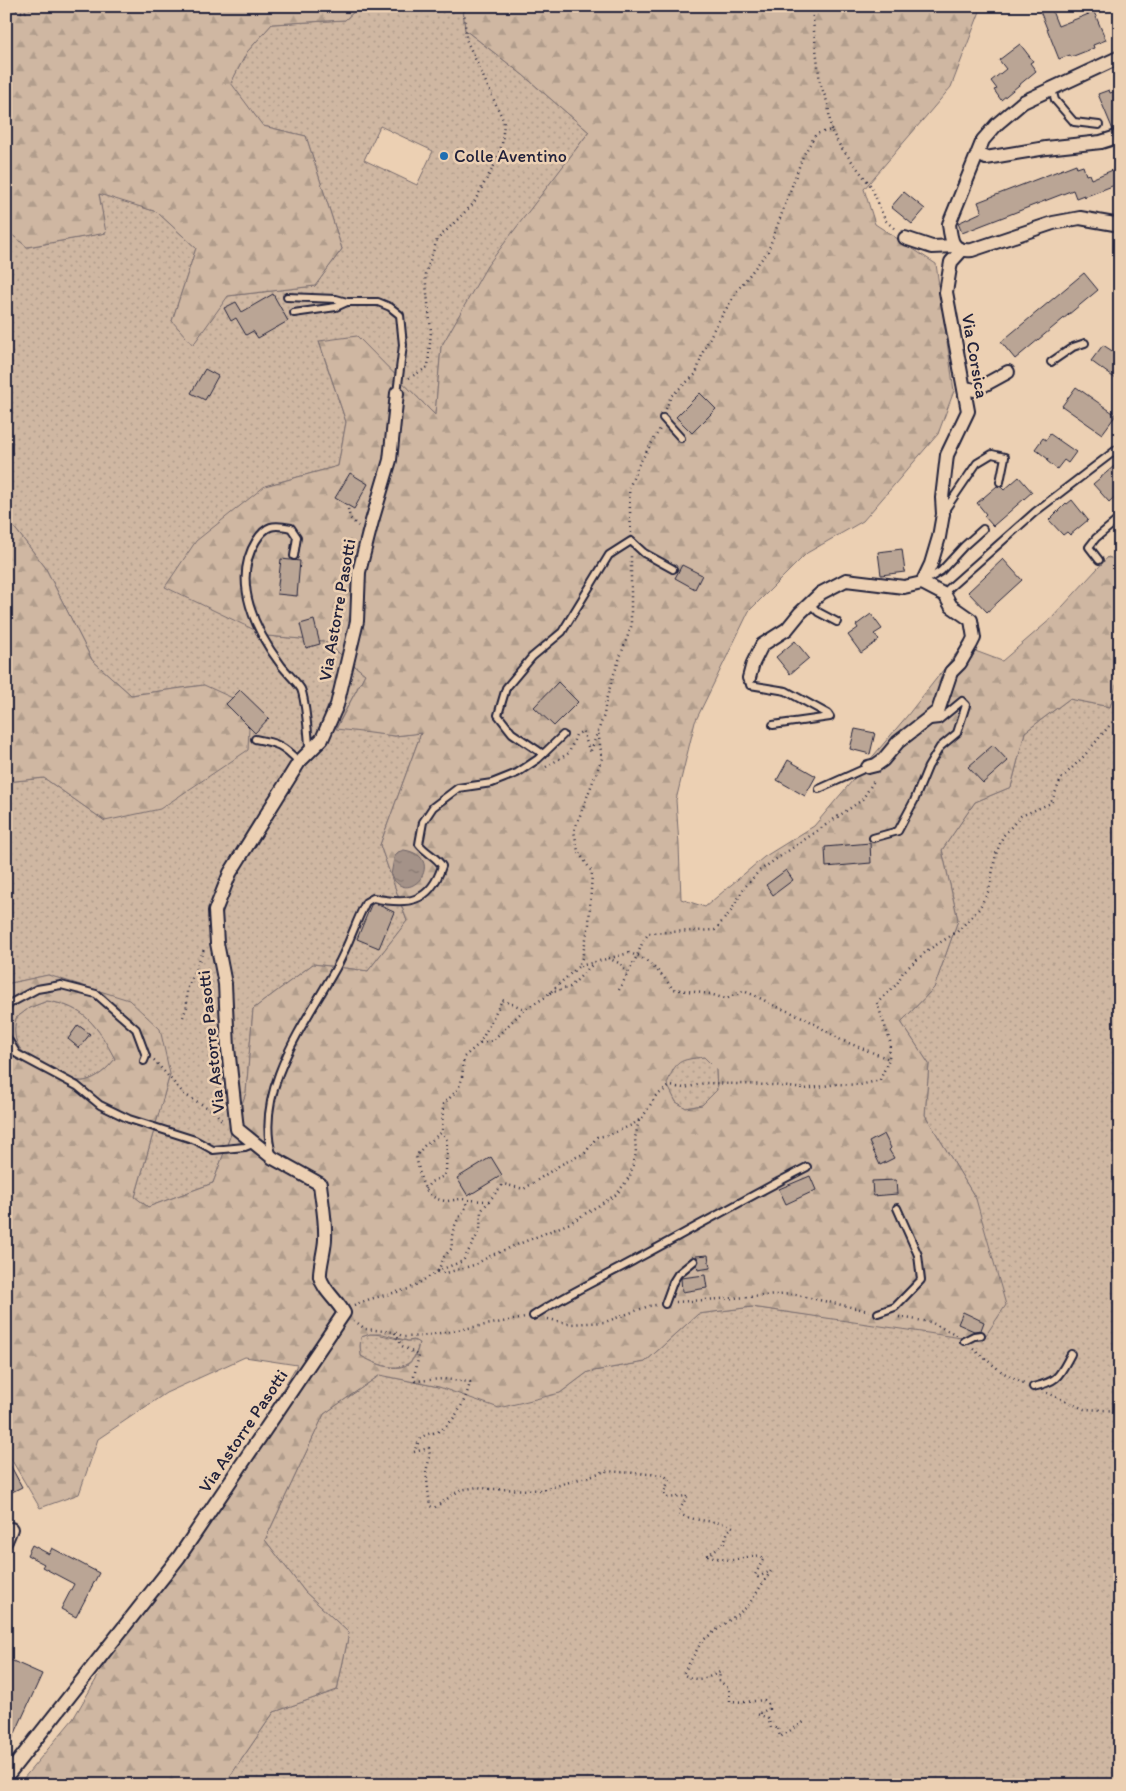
<svg xmlns="http://www.w3.org/2000/svg" width="1126" height="1791" font-family="Itim,sans-serif">
<style>
.grass{fill:url(#grass-dots);stroke:#786c6e;fill-rule:evenodd}
.forest{fill:url(#forest-firs);stroke:#786c6e;fill-rule:evenodd}
.water{fill:url(#water-ripples);stroke:#706569}
.building{fill:#baa595;stroke:#22223b}
.lines{fill:none;stroke-linecap:round;stroke-linejoin:round}
.service-casing{stroke:#22223b;stroke-width:10}
.minor-casing{stroke:#22223b;stroke-width:16}
.path{stroke:#22223b;stroke-width:2.5;stroke-dasharray:1 4;stroke-linecap:butt}
.service{stroke:#ecd0b3;stroke-width:6}
.minor{stroke:#ecd0b3;stroke-width:12}
.poi-dot{fill:#1f6fb2;stroke:#ecd0b3;stroke-width:2}
.labels{text-anchor:middle;stroke-width:5;stroke-linejoin:round;paint-order:stroke}
.poi-label{font-size:18px;fill:#22223b;stroke:#ecd0b3;text-anchor:start}
.street-label{font-size:18px;fill:#22223b;stroke:#ecd0b3}
</style>
<defs>
<pattern id="grass-dots" width="8" height="8" patternUnits="userSpaceOnUse" patternTransform="scale(1.25)"><rect width="8" height="8" fill="#cfb7a2"/><path d="M2 2h.1M6 6h.1" fill="none" stroke="#b19d8c" stroke-width="1.8" stroke-linecap="round"/></pattern>
<pattern id="forest-firs" width="22" height="20" patternUnits="userSpaceOnUse" patternTransform="scale(1.25)"><rect width="22" height="20" fill="#cfb7a2"/><path d="M5 1l3.5 6h-7zM16 11l3.5 6h-7z" fill="#b19d8c"/></pattern>
<pattern id="water-ripples" width="26" height="14" patternUnits="userSpaceOnUse" patternTransform="scale(1.25)"><rect width="26" height="14" fill="#a49288"/><path d="M2 4q2-2 4 0t4 0M15 11q2-2 4 0t4 0" fill="none" stroke="#857770"/></pattern>
</defs>
<rect width="100%" height="100%" fill="#ecd0b3"/>
<filter id="ink" filterUnits="userSpaceOnUse"><feTurbulence type="fractalNoise" baseFrequency=".02" numOctaves="2"/><feDisplacementMap in="SourceGraphic" scale="10" xChannelSelector="R" yChannelSelector="G"/><feConvolveMatrix kernelMatrix="1 2 1 2 8 2 1 2 1" color-interpolation-filters="sRGB"/></filter>
<g filter="url(#ink)">
<!-- grass -->
<g class="grass">
<path d="M360,6H463L465,30L523,75L589,132L488,266L441,347L435,415L357,337L319,342L346,422L338,466L265,486L267,636L324,641L365,674L336,728L395,736L421,733L380,845L407,921L368,971L313,964L253,1009L246,1093L213,1183L148,1207L135,1197L170,1074L49,975L6,984V782L44,778L105,821L204,685L131,695L92,660L45,567L6,517V230L28,247L105,233L99,193L157,212L196,248L172,321L228,296L315,286L342,249L306,136L263,126L230,84L247,52L272,24L345,20ZM380,126L433,151L417,185L364,160Z"/>
<path d="M1120,681V1785H224L274,1712L337,1690L349,1633L305,1592L265,1540L324,1414L380,1375L439,1387L560,1393L588,1372L645,1362L698,1314L752,1307L830,1318L976,1199L925,1115L929,1064L901,1022L934,988L958,920L942,850L975,802L1011,787L1025,732L1069,699L1110,707L1116,685Z"/>
<path d="M47,1001C85,1006 98,1027 115,1059C107,1069 98,1078 84,1081C72,1084 31,1060 22,1051C13,1041 14,1029 16,1018L29,1008Z"/>
<path d="M704,1057L716,1069L717,1090L702,1105L686,1108L676,1102L666,1084C676,1060 679,1059 704,1057Z"/>
<path d="M370,1334C384,1334 394,1339 407,1341C412,1341 414,1340 419,1342C414,1377 384,1369 361,1356L360,1346L361,1337Z"/>
</g>
<!-- forest -->
<g class="forest">
<path d="M6,6H360L345,20L272,24L247,52L231,83L263,126L306,136L342,249L315,286L228,296L193,345L172,321L196,248L157,212L99,194L106,233L27,247L6,230Z"/>
<path d="M463,6H982L951,87L864,189L875,224L936,264L954,391L938,434L863,521L807,553L749,611L695,722L676,800L679,845L681,899L705,907L764,857L814,826L907,716L962,646L1002,661L1052,618L1108,557L1120,561V681L1116,685L1110,707L1069,699L1025,732L1011,787L975,802L942,850L958,920L934,988L901,1022L929,1064L925,1115L976,1199L1006,1305L982,1341L752,1307L698,1314L645,1362L588,1372L560,1393L499,1408L439,1387L380,1375L324,1414L265,1540L305,1592L349,1633L337,1690L274,1712L224,1785H18L73,1719L135,1613L228,1480L297,1365L245,1357L166,1393L98,1439L79,1494L40,1508L11,1459L6,1448V984L48,975L129,1000L160,1029L170,1074L135,1197L148,1207L213,1183L246,1093L253,1009L313,964L368,971L407,921L380,845L421,733L395,736L336,729L365,674L324,641L267,636L165,587L196,541L265,486L338,466L346,422L319,341L357,336L435,415L441,347L487,266L589,132L523,75L465,30ZM47,1001C85,1006 98,1027 115,1059C107,1069 98,1078 84,1081C72,1084 31,1060 22,1051C13,1041 14,1029 16,1018L29,1008ZM704,1057L716,1069L717,1090L702,1105L686,1108L676,1102L667,1084C676,1060 679,1060 704,1057ZM370,1334H383L408,1341L414,1340L419,1343C414,1378 384,1369 361,1356L360,1346L361,1337Z"/>
<path d="M6,517L45,567L92,660L131,695L204,685L250,706L248,750L160,809L105,821L44,778L6,782Z"/>
</g>
<!-- water -->
<path class="water" d="M404,850C449,857 408,910 391,875L394,858L398,852Z"/>
<!-- building -->
<g class="building">
<path d="M1038,6H1050L1058,26L1094,12L1106,40L1093,45L1094,48L1071,57L1070,55L1059,59Z"/>
<path d="M1020,44L1033,61L1030,63L1036,71L1001,100L994,90L997,89L991,81L1006,69L999,60Z"/>
<path d="M1109,90L1110,93L1120,90V128L1113,130L1098,94Z"/>
<path d="M1076,164L1077,168L1083,166L1086,175L1089,174L1091,179L1120,167V183L1084,197V195L1076,198L1073,190L962,233L958,223L982,212L978,202Z"/>
<path d="M904,192L925,209L912,224L891,207Z"/>
<path d="M1084,273L1098,290L1015,359L1001,342Z"/>
<path d="M273,294L288,321L258,338L253,331L246,335L236,318L231,321L224,308L236,302L242,312Z"/>
<path d="M1103,345L1120,356V382L1091,361Z"/>
<path d="M205,369L218,376L205,400L191,393Z"/>
<path d="M1076,387L1116,415L1102,434L1062,406Z"/>
<path d="M700,393L716,409L692,433L676,417Z"/>
<path d="M1050,434L1076,452L1068,463L1064,460L1057,469L1047,461L1048,459L1035,449L1043,438L1046,440Z"/>
<path d="M1120,461V492L1109,502L1093,484Z"/>
<path d="M350,473L368,484L354,509L335,498Z"/>
<path d="M1019,477L1032,492L993,526L984,516L986,514L977,503L997,486L1001,487L1004,490Z"/>
<path d="M1072,500L1088,520L1070,535L1067,532L1063,535L1049,520L1066,503L1067,504Z"/>
<path d="M902,549L905,572L881,575L878,552Z"/>
<path d="M281,559L300,561L297,596L277,594Z"/>
<path d="M1003,559L1022,580L987,612L968,592Z"/>
<path d="M682,565L702,575L695,589L675,578Z"/>
<path d="M871,614L882,629L874,634L879,640L861,653L848,635L858,628L856,625Z"/>
<path d="M314,620L320,644L306,648L300,624Z"/>
<path d="M795,641L809,658L790,674L776,657Z"/>
<path d="M558,682L578,702L554,726L534,707Z"/>
<path d="M240,690L269,718L255,733L226,704Z"/>
<path d="M855,729L875,733L870,754L850,749Z"/>
<path d="M993,745L1008,761L983,783L968,767Z"/>
<path d="M788,760L816,776L805,796L777,780Z"/>
<path d="M870,843L871,863L826,867L825,847Z"/>
<path d="M786,870L793,880L773,895L766,885Z"/>
<path d="M374,903L394,912L379,948L357,939L371,905Z"/>
<path d="M78,1025L90,1034L79,1048L68,1039Z"/>
<path d="M884,1134L891,1148L889,1150L894,1158L880,1165L869,1142Z"/>
<path d="M491,1157L502,1175L468,1196L457,1178Z"/>
<path d="M810,1176L816,1190L786,1204L779,1189Z"/>
<path d="M896,1180L897,1194L873,1196L872,1181Z"/>
<path d="M708,1255L710,1268L698,1270L697,1265L699,1261L696,1256Z"/>
<path d="M705,1275L707,1288L682,1292L681,1278Z"/>
<path d="M963,1312L984,1322L981,1330L974,1331L958,1324Z"/>
<path d="M6,1457L22,1487L6,1495Z"/>
<path d="M32,1545L49,1554L52,1548L99,1573L76,1617L61,1609L74,1584L42,1567L44,1564L27,1555Z"/>
<path d="M6,1658L42,1674L6,1753Z"/>
</g>
<g class="lines">
<!-- service casing -->
<g class="service-casing">
<g id="service">
<path d="M1052,89L1055,100L1074,122L1099,125"/>
<path d="M287,297L336,299L347,302H378L390,307L400,315L403,345L397,393"/>
<path d="M294,313L336,307L347,302"/>
<path d="M1051,362L1073,347L1085,343"/>
<path d="M663,418L681,438"/>
<path d="M945,510L977,463L992,454L1005,457L1000,482"/>
<path d="M294,556L297,537L291,528C273,524 266,525 256,541C231,581 256,632 281,665C287,673 296,681 301,689C305,698 309,739 309,750"/>
<path d="M1099,560L1089,547L1096,538L1120,518"/>
<path d="M925,581L941,571L964,546L983,529"/>
<path d="M947,590L1035,512L1120,447"/>
<path d="M810,604L818,612L837,622"/>
<path d="M749,678L750,685L786,691L828,714L830,717L773,725"/>
<path d="M255,739C277,743 283,745 299,762"/>
<path d="M543,754L512,733L498,715L506,688L532,657L562,632L609,555L631,541L644,553L673,569"/>
<path d="M819,789L868,767"/>
<path d="M873,838L898,831L914,801L928,767L940,747L957,733L966,705L962,701L939,720L930,721"/>
<path d="M6,1010L9,1004L37,989L61,985L96,994L136,1029L146,1056L144,1061"/>
<path d="M6,1036L17,1054L77,1086L100,1105L129,1119L195,1140L213,1150L245,1147L255,1143"/>
<path d="M272,1154C254,1089 306,1022 336,968C348,947 355,923 366,902L373,898C406,905 430,904 442,866C436,856 427,854 419,844L423,822L433,807L458,788L492,783L517,773L538,759L563,735"/>
<path d="M665,1304L673,1282L678,1274L694,1261"/>
<path d="M878,1313L895,1307L921,1280L918,1255L897,1208"/>
<path d="M533,1316C565,1295 600,1279 633,1261C691,1230 748,1197 807,1167"/>
<path d="M964,1341L974,1336L981,1335"/>
<path d="M1033,1387C1059,1381 1059,1376 1071,1354"/>
</g>
</g>
<!-- minor casing -->
<g class="minor-casing">
<g id="minor">
<path d="M1120,57L1023,102L997,124L983,140L949,224C951,241 952,252 972,250L1053,223L1080,218L1120,225"/>
<path d="M978,154L986,158L1046,148L1101,142L1120,136"/>
<path d="M905,238L932,247L955,246"/>
<path d="M965,388L975,390L1008,372"/>
<path d="M749,678L753,663L762,645L787,629L800,613L821,593L846,580L904,587L922,583L931,564L939,537L943,514L942,498L947,455L968,411L946,292L951,262L961,251"/>
<path d="M868,767L876,765L883,760L898,742L938,711L951,672L960,663L971,644L974,638L971,620L951,606L945,595L922,583"/>
<path d="M6,1541L11,1529"/>
<path d="M6,1777L179,1557L344,1313C338,1301 323,1290 320,1277C319,1268 325,1249 325,1239C326,1220 322,1203 320,1184L273,1158L237,1129L228,1048L225,984L217,943L215,911L230,873L299,762L322,739L337,705L357,621L359,572L372,521L390,460L397,393"/>
</g>
</g>
<!-- path -->
<g class="path">
<path d="M7,6L24,13L32,6"/>
<path d="M812,6L814,31L820,83L828,104L831,130"/>
<path d="M409,378L428,367L431,331L425,275L437,240L473,204L496,162L502,144L504,122L466,39L464,6"/>
<path d="M666,409L671,396L696,374L703,352L714,329L737,291L768,251L803,156L816,134L831,130L840,146L871,186L885,220L896,230"/>
<path d="M348,509L350,518L358,526"/>
<path d="M631,533L629,488L638,466L660,429"/>
<path d="M546,767L569,753L576,735L583,731L590,753L604,715L606,700L614,674L631,627V556"/>
<path d="M608,958L621,964L627,974"/>
<path d="M580,966L629,953L638,956L648,962L661,974L673,989L710,994L726,999L743,991L754,995L775,1006L805,1018L841,1040L889,1059"/>
<path d="M619,990L637,956L643,941L649,933L715,930L731,911L744,888L759,871L862,800L875,779"/>
<path d="M550,993L570,987L594,963"/>
<path d="M183,1017L187,1006V990L204,949"/>
<path d="M480,1043L492,1041L525,1009L544,998L579,966L582,958L589,924L592,872L578,851L574,831L602,758L598,731"/>
<path d="M154,1060L184,1094L215,1112L223,1122"/>
<path d="M425,1189L431,1182L444,1176L446,1171L447,1140L442,1132"/>
<path d="M489,1201C480,1201 471,1200 462,1199C457,1199 451,1201 446,1201C421,1198 421,1177 416,1156L424,1146L442,1132L443,1104C464,1085 461,1085 464,1057L480,1043L502,1000L525,1009"/>
<path d="M438,1271L444,1257L452,1248C450,1230 457,1220 467,1206L465,1201"/>
<path d="M438,1272L446,1273L474,1265L492,1255L570,1223L617,1194L630,1176L636,1153L635,1138L639,1120"/>
<path d="M676,1302L792,1294L869,1311"/>
<path d="M354,1305L370,1299L409,1289L440,1270L463,1261L480,1230L481,1211L503,1184L524,1189L560,1165L585,1153L597,1137L609,1135L632,1125L642,1118L656,1096L670,1086L684,1088L705,1083L773,1085L805,1089L837,1084L860,1085L880,1080L889,1059L890,1041L877,1003L897,984L903,972L928,950L957,932L979,909L989,890L996,854L1003,836L1021,816L1051,803L1061,779L1084,756L1120,713"/>
<path d="M899,1317L930,1322L957,1335"/>
<path d="M548,1319L571,1324L605,1322L649,1306L656,1305"/>
<path d="M354,1320L365,1329L394,1332L404,1337L423,1336L525,1318"/>
<path d="M395,1333L402,1346L419,1356L414,1376L415,1381L443,1379L470,1382C467,1397 458,1416 446,1426C431,1440 424,1425 414,1452L429,1448L430,1457L426,1471L430,1506L434,1508L460,1490L478,1487L489,1489L543,1490L606,1471L663,1475L669,1479L664,1493L667,1498L687,1496L678,1513C695,1523 715,1519 733,1527L728,1531L724,1543L708,1555C715,1558 724,1560 732,1560C742,1560 755,1552 764,1558L755,1575L758,1577L771,1571L747,1607L702,1641L683,1674C697,1683 707,1678 720,1672L719,1681L729,1688L730,1701L745,1702L764,1700L768,1704L769,1709L757,1714L768,1718L771,1728L778,1727L780,1737L804,1722"/>
<path d="M973,1349L1002,1372L1024,1383"/>
<path d="M1047,1393L1084,1409L1120,1411"/>
</g>
<!-- service -->
<use href="#service" class="service"/>
<!-- minor -->
<use href="#minor" class="minor"/>
</g>
</g>
<!-- markers -->
<circle class="poi-dot" cx="444" cy="156" r="5"/>
<g class="labels">
<!-- poi labels -->
<g class="poi-label">
<text x="454" y="162">Colle Aventino</text>
</g>
<!-- street labels -->
<g class="street-label">
<text transform="translate(975 356) rotate(80)" y="6">Via Corsica</text>
<text transform="translate(337 610) rotate(-80)" y="6">Via Astorre Pasotti</text>
<text transform="translate(211 1042) rotate(-96)" y="6">Via Astorre Pasotti</text>
<text transform="translate(243 1431) rotate(-56)" y="6">Via Astorre Pasotti</text>
</g>
</g>
<!-- margin -->
<rect width="1126" height="1791" fill="none" stroke="#ecd0b3" stroke-width="25"/>
<rect x="12" y="12" width="1101" height="1766" fill="none" stroke="#22223b" stroke-width="2" filter="url(#ink)"/>
</svg>
